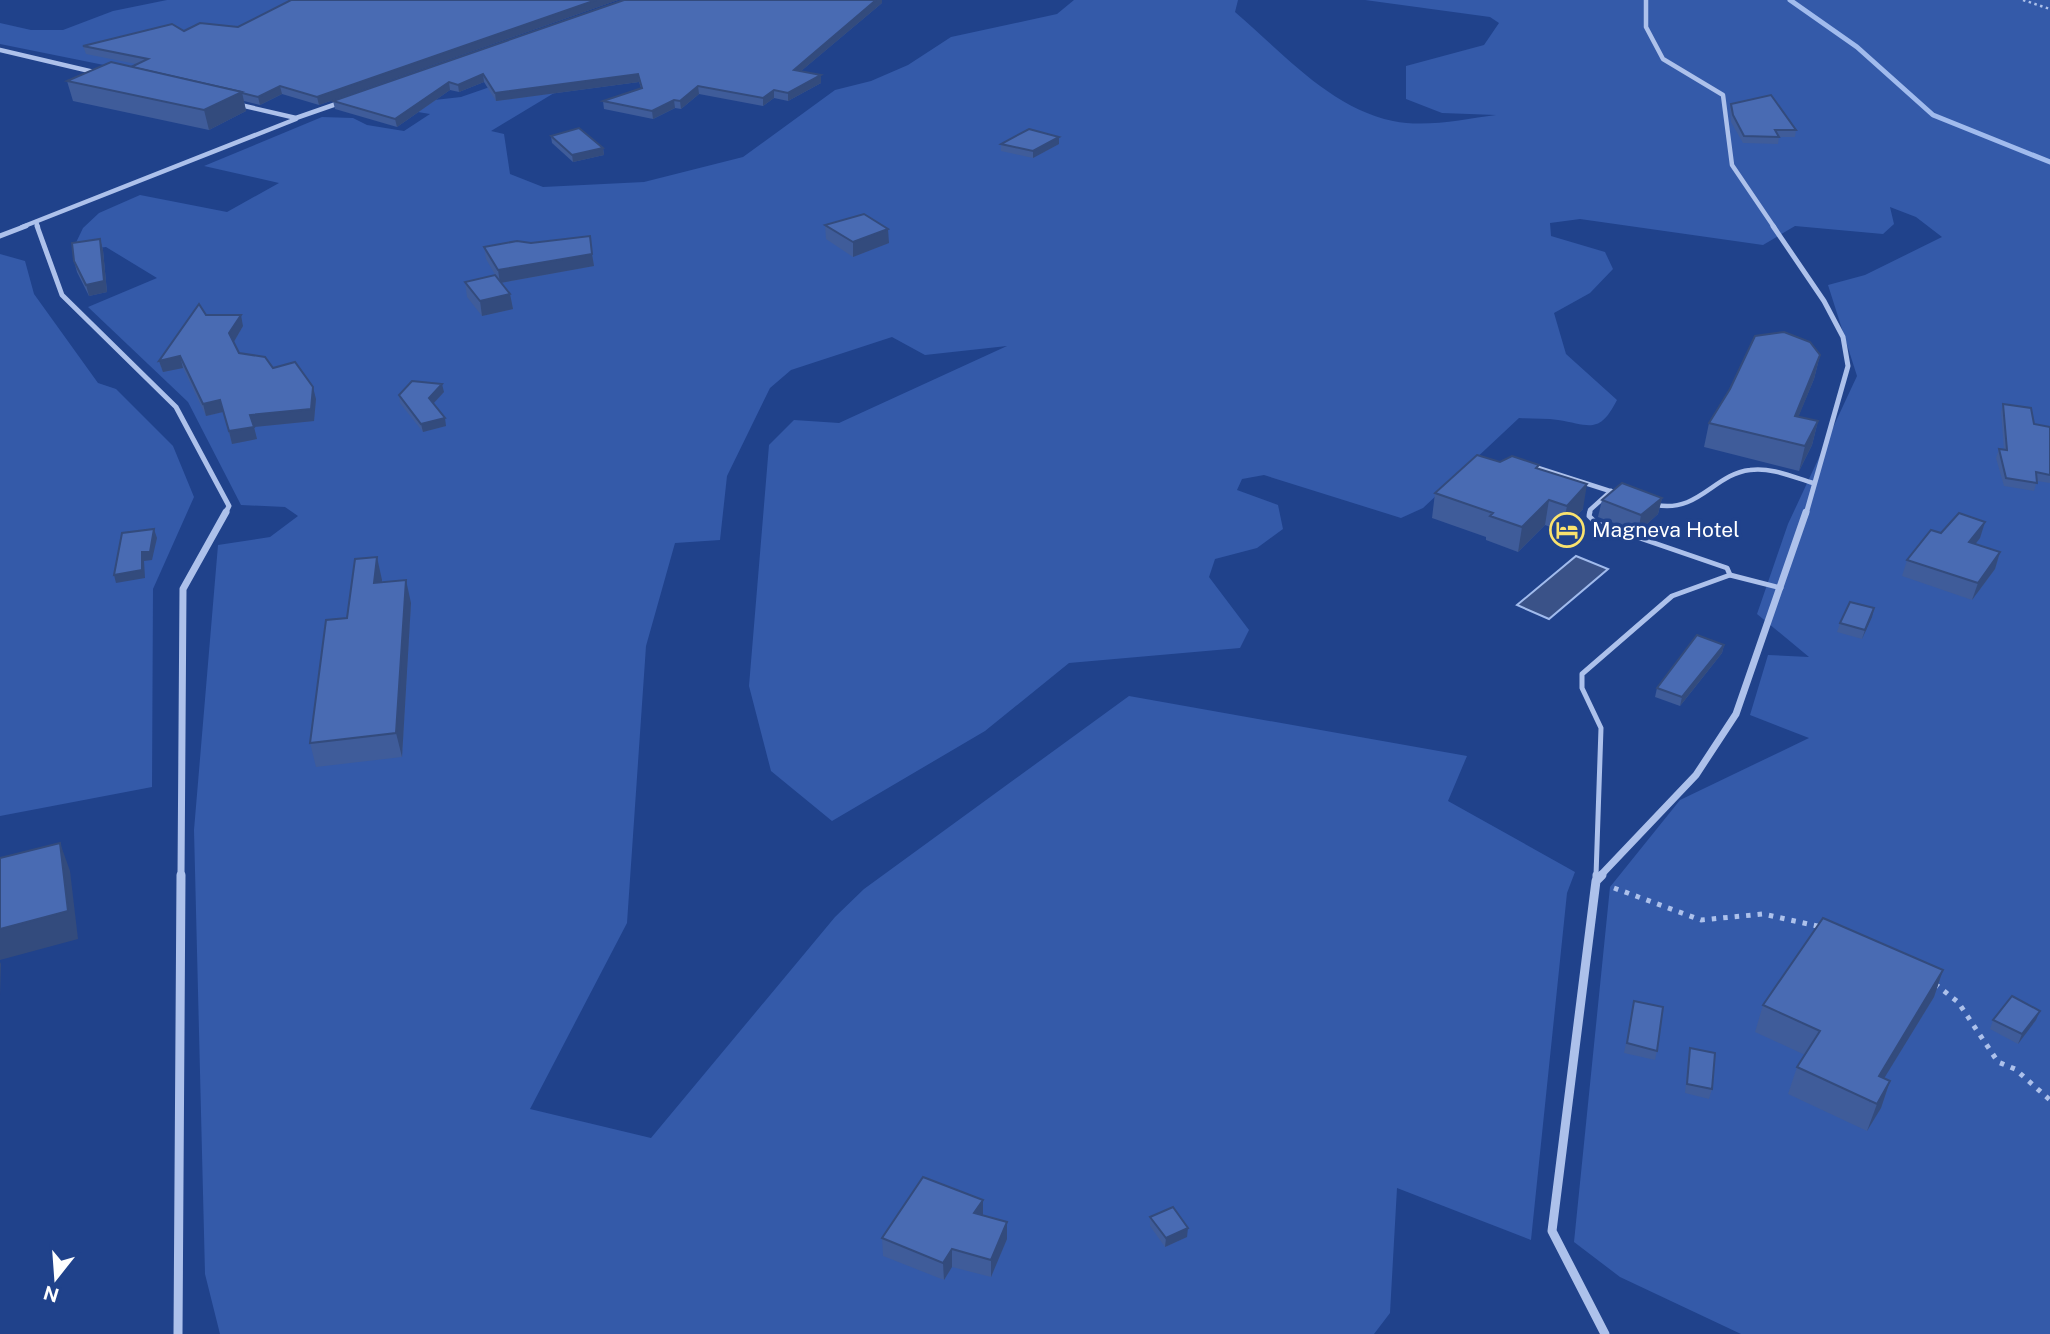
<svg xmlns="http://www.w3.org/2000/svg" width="2050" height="1334" font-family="'Public Sans',sans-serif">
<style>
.green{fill:#345aa9}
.water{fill:#3a5288;stroke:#a1bbed;stroke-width:2}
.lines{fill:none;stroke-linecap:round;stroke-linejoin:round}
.stream{stroke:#a1bbed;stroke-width:5}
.path-far1{stroke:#adc1eb;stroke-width:2.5;stroke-dasharray:2.5 3.5;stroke-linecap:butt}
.path{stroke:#adc1eb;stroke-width:5;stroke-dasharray:4.5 7;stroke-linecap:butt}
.lane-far2{stroke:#adc1eb;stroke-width:4.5}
.lane-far1{stroke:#adc1eb;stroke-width:5}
.lane{stroke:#adc1eb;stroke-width:7}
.street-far3{stroke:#adc1eb;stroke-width:4.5}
.street-far2{stroke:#adc1eb;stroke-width:5}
.street-far1{stroke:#adc1eb;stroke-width:7}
.street{stroke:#adc1eb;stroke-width:9}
.wall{fill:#3f5c9a}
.shaded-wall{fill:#334b7d}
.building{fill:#496bb3;stroke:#334b7d;stroke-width:2}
.labels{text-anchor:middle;stroke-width:7;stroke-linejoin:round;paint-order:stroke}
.poi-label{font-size:21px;fill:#fff;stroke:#20428b;text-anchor:start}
</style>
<rect width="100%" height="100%" fill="#20428b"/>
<!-- green -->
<g class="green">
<path d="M167,0H486L183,81L0,44V23L31,30H63L113,11Z"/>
<path d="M1074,0H1238L1235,12C1282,52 1330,108 1393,121C1426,128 1464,119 1496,115L1442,113L1406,99V66L1484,45L1499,23L1490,17L1365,0H2050V1334H1741L1620,1277L1574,1242L1610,887L1680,800L1809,738L1750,715L1768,655L1809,657L1757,614L1788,524L1857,376L1828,285L1865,275L1942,237L1916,217L1890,207L1894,224L1883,234L1795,226L1763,245L1580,219L1550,223L1551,236L1605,252L1613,269L1590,293L1554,313L1566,354L1617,400C1599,435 1590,425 1558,420C1546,418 1532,419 1519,418L1423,508L1401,518L1264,475L1242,479L1237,490L1278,505L1283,529L1257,548L1215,559L1209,577L1249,630L1240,648L1069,663L985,731L832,821L771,771L749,686L769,445L794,420L839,423L1007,346L925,355L892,337L791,370L770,388L727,476L720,540L675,543L646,646L627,923L530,1109L651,1138L835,917L864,889L1129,696L1467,756L1448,801L1575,872L1567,893L1531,1240L1397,1188L1390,1313L1374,1334H220L205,1274L194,830L218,545L270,537L298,516L285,507L241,505L188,402L88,307L157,278L106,247L72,251L83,228L99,213L140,195L227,212L279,183L204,166L322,117L353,118L367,125L404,131L430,114L381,106L461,97L519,77L564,87L491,131L504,134L510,174L543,187L644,182L743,157L835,90L871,81L908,65L951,37L1057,14Z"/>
<path d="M0,254L25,261L34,294L98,383L116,389L173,446L194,497L153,589L152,787L0,816Z"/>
</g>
<!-- water -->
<path class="water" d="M1576,556L1608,569L1549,619L1517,605Z"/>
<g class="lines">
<!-- stream -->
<path class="stream" d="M1790,0L1857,47L1933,115L2050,162"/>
<!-- path-far1 -->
<path class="path-far1" d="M2023,0L2050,9"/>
<!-- path -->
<g class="path">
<path d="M1614,888L1701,920L1763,914L1822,927"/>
<path d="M1935,984L1958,1002L1998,1062L2015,1069L2050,1100"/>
</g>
<!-- lane-far2 -->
<g class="lane-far2">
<path d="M1532,466L1613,492"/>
<path d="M1656,505C1699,513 1714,474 1750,470C1771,467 1793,477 1813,483"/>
<path d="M1589,514L1590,510L1611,491"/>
</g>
<!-- lane-far1 -->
<g class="lane-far1">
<path d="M1590,512L1589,516L1596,523L1727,568L1730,575L1672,596L1582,674V688L1601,728L1596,876"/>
<path d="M1730,575L1781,588"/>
</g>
<!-- lane -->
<path class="lane" d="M1596,880V875"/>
<!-- street-far3 -->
<g class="street-far3">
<path d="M1646,0V27L1663,59L1723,95L1732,165L1774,227"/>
<path d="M0,50L98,73"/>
<path d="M236,104L296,118L342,102"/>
<path d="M36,222L38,227"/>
<path d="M22,227L296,119"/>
</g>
<!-- street-far2 -->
<g class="street-far2">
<path d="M37,226L62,295L176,407L229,506L225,514"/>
<path d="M1773,226L1824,301L1843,337L1848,366L1806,514"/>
<path d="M0,236L26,226"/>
</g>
<!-- street-far1 -->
<g class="street-far1">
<path d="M181,876L183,589L226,512"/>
<path d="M1600,876L1696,775L1736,714L1806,512"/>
</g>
<!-- street -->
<g class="street">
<path d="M1602,875L1596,881L1552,1231L1605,1334"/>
<path d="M178,1334L181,875"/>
</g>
</g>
<!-- wall -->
<g class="wall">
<path d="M291,0H618L319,105L282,94L260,105L244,101L246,111L209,130L73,101L67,81L131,67L136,64L86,54L83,46L184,31L238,27Z"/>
<path d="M882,3L801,71L821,83L788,101L774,98L763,106L699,94L681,109L675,108L653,119L604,109L603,101L641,88L639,82L496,101L484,82L459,92L450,90L397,127L335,109L333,101Z"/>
<path d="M1731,104L1796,130L1795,137H1779L1778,144L1743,143L1731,122L1730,110Z"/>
<path d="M551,136L603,148L604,155L573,162L552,143Z"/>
<path d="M1001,144H1059L1033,158L1001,151Z"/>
<path d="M825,225L889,243L853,257L826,239Z"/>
<path d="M100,239L103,250L107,292L89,296L77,272L74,261Z"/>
<path d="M484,247L592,254L594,266L501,283L510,294L513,309L482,316L467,297L465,282L497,278L486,259Z"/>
<path d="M206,315L243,326L234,342L239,353L273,368L316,399L314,421L254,427L257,439L232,444L223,412L206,416L183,368L163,372L159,361Z"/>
<path d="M1820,355L1814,379L1798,417L1818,421L1812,445L1799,471L1704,447L1709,423Z"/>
<path d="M444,392L433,404L446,426L423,432L400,403L399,395Z"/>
<path d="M2003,404L2034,424L2050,427V483L2037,481L2034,491L2004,486L1996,458L1999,449L2004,450L2001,412Z"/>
<path d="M1500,462L1538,468L1583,509L1562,531L1545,525L1518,552L1486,540V537L1432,518L1435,493Z"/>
<path d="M1662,498L1658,514L1638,532L1598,517L1602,500Z"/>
<path d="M1985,522L1980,538L1975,544L2000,552L1995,569L1972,600L1902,576L1907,560L1941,533Z"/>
<path d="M382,580V582L411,603L402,757L316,767L310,743L347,618Z"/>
<path d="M1872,617L1862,639L1837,632L1840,623Z"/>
<path d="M1724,645L1722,653L1680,706L1655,697L1657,688Z"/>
<path d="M1943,970L1934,997L1884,1078L1890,1081L1881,1108L1867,1131L1788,1094L1797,1067L1805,1055L1755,1032L1763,1005Z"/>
<path d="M1634,1001L1657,1051L1655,1060L1624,1053Z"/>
<path d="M1993,1020H2036L2018,1044L1990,1029Z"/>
<path d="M1690,1048L1712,1089L1709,1099L1685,1093L1688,1058Z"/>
<path d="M983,1200V1216L1007,1222V1239L991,1277L952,1267L944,1280L883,1256L882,1238Z"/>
<path d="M1150,1217L1187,1237L1165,1247L1150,1226Z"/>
</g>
<!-- shaded-wall -->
<g class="shaded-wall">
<path d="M596,0H618L319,105L317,97Z"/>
<path d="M876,0H882V3L794,77V70Z"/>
<path d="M483,74L484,82L459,92L458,85Z"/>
<path d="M638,74L639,82L496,101L495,93Z"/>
<path d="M821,75V83L788,101V93Z"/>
<path d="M449,82L450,90L397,127L395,119Z"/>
<path d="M280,86L282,94L260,105L258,97Z"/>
<path d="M698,86L699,94L681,109L680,101Z"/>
<path d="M774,90V98L763,106V98Z"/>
<path d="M242,92L246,111L209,130L204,110Z"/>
<path d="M674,100L675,108L653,119L652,111Z"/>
<path d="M1059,137V144L1033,158V151Z"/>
<path d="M603,148L604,155L573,162L572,155Z"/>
<path d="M888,229L889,243L853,257V242Z"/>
<path d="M100,239L103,250L107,292L89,296L86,285Z"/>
<path d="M592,254L594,266L500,283L498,270Z"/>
<path d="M510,294L513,309L482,316L480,301Z"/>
<path d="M241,315L243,326L232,345L229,333Z"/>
<path d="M1820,355L1814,379L1789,440L1795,416Z"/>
<path d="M180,356L183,368L163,372L159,361Z"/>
<path d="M442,384L444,392L431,406L429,398Z"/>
<path d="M313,387L316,399L314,421L254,427L257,439L232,444L229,431L250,415Z"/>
<path d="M220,400L223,412L206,416L203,404Z"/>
<path d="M445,418L446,426L423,432L421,424Z"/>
<path d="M1818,421L1812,445L1799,471L1805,446Z"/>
<path d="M1587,484L1583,509L1562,531L1567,506Z"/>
<path d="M1662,498L1658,514L1638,532L1641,515Z"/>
<path d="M1549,500L1545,525L1518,552L1522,527Z"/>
<path d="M1985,522L1980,538L1964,559L1969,542Z"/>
<path d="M154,529L157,538L152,560L144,561L145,578L116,583L114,575Z"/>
<path d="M2000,552L1995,569L1972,600L1978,583Z"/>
<path d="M377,557L382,580L379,606L374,583Z"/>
<path d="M406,580L411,603L402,757L396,733Z"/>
<path d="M1874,608L1872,617L1862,639L1865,630Z"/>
<path d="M1724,645L1722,653L1680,706L1682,697Z"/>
<path d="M60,843L70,871L78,939L0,960V929Z"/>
<path d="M0,962L1,964L0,995Z"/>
<path d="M1943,970L1934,997L1869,1103L1879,1076Z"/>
<path d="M2040,1011L2036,1020L2018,1044L2022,1034Z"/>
<path d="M1890,1081L1881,1108L1867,1131L1877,1104Z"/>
<path d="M983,1200V1218L974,1213Z"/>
<path d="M1007,1222V1239L991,1277V1260Z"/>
<path d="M1188,1228L1187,1237L1165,1247L1166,1238Z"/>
<path d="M952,1249V1267L944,1280L943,1263Z"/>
</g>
<!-- building -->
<g class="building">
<path d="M291,0H596L317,97L280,86L258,97L242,93V92L131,67L148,59L83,46L172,24L184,31L200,23L238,27Z"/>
<path d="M624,0H876L794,70L821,75L788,93L774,90L763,98L698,86L680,101L674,100L652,111L603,101L642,88L638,74L495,93L483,74L458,85L449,82L395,119L333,101Z"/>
<path d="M111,62L242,92L204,110L67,81Z"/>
<path d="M1771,95L1796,130H1775L1779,137L1744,136L1733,115L1731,104Z"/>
<path d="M579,128L603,148L572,155L551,136Z"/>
<path d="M1029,129L1059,137L1033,151L1001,144Z"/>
<path d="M864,214L888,229L853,242L825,225Z"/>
<path d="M590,236L592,254L498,270L484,247L517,241L531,243Z"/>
<path d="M100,239L104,281L86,285L74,261L72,243Z"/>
<path d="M495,275L510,294L480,301L465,282Z"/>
<path d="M199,304L206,315H241L229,333L239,353L265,357L273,368L295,362L313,387L311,409L250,415L254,427L229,431L220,400L203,404L180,356L159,361Z"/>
<path d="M1784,332L1810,342L1820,355L1795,416L1818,421L1805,446L1709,423L1730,389L1755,336Z"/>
<path d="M412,381L442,384L429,398L445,418L421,424L399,395Z"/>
<path d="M2003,404L2031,408L2034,424L2050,427V475L2036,472L2037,483L2006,478L1999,449L2007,450Z"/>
<path d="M1477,455L1500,462L1512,456L1539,465L1536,468L1587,484L1567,506L1549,500L1522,527L1490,516L1493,513L1435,493Z"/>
<path d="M1622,483L1662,498L1641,515L1602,500Z"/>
<path d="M1959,513L1985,522L1969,542L2000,552L1978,583L1907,560L1931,530L1941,533Z"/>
<path d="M154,529L150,552H142V570L114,575L122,533Z"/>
<path d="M377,557L374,583L406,580L396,733L310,743L326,620L347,618L355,559Z"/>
<path d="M1850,602L1874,608L1865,630L1840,623Z"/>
<path d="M1697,635L1724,645L1682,697L1657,688Z"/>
<path d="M60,843L68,911L0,929V858Z"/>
<path d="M1823,918L1943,970L1879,1076L1890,1081L1877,1104L1797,1067L1820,1031L1763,1005Z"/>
<path d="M2012,996L2040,1011L2022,1034L1993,1020Z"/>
<path d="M1634,1001L1663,1007L1657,1051L1627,1043Z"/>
<path d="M1690,1048L1715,1053L1712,1089L1687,1084Z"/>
<path d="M923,1177L983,1200L974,1213L1007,1222L991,1260L952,1249L943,1263L882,1238Z"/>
<path d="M1173,1207L1188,1228L1166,1238L1150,1217Z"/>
</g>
<!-- icons -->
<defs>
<g id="hotel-ring" transform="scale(1.75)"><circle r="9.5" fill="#20428b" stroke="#f9e26e" stroke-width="1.5"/><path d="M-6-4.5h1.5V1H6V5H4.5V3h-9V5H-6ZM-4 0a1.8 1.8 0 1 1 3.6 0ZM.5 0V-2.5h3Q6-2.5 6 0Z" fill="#f9e26e"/></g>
</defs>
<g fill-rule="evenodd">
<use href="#hotel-ring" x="1567" y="530"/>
</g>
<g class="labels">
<!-- poi labels -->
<g class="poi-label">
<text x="1592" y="537">Magneva Hotel</text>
</g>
</g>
<!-- north arrow -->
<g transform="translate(56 1278) rotate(197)" stroke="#20428b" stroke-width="5" paint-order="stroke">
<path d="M0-5L12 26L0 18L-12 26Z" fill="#ffffff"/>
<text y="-10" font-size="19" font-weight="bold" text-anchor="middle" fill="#ffffff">N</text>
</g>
</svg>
